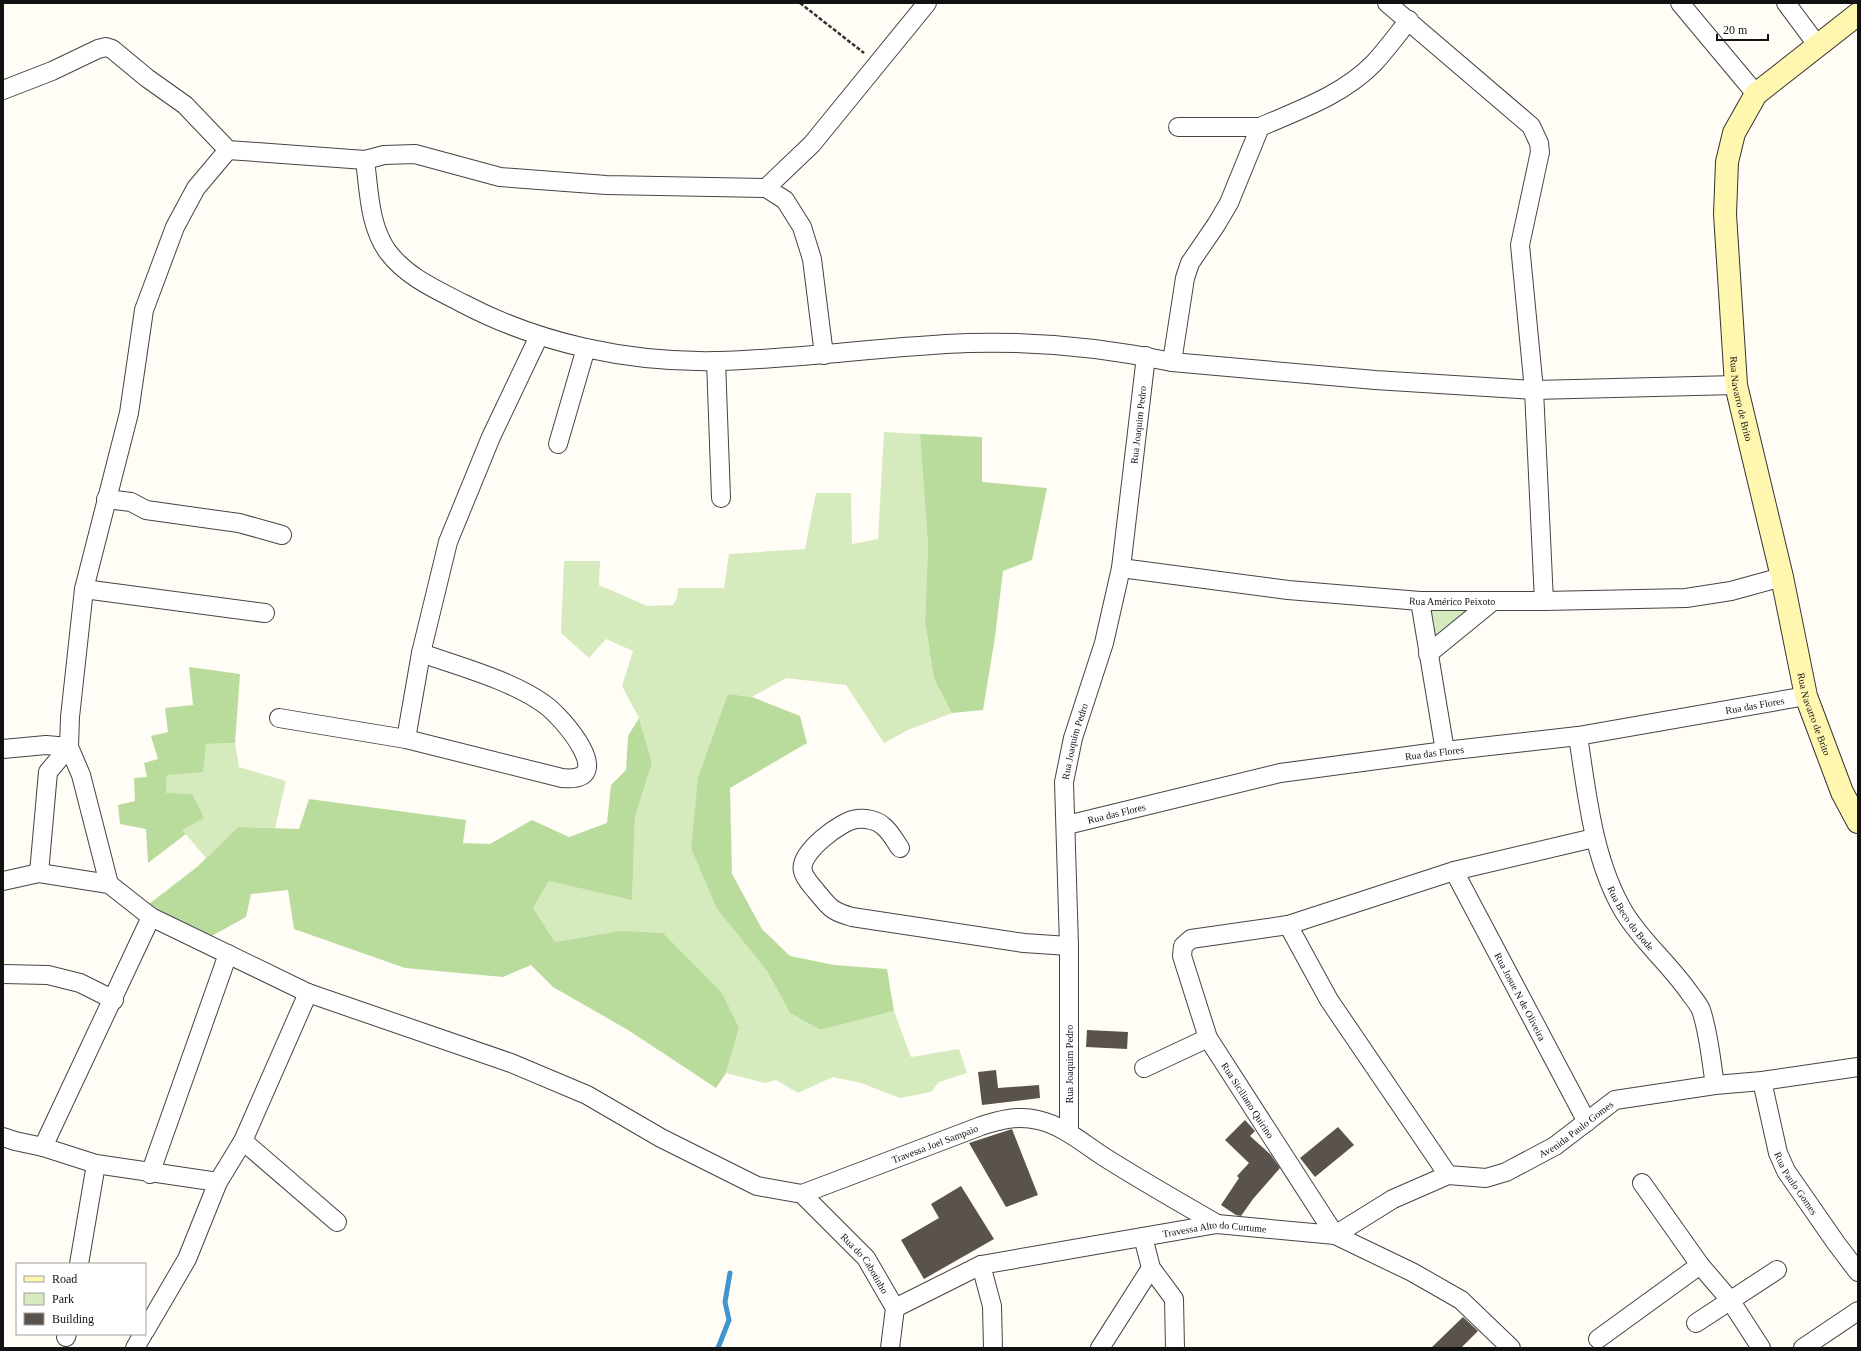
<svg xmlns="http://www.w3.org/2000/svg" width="1861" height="1351" font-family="'Times New Roman',serif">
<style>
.green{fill:#d5ebbd}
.forest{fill:#b9dc9c}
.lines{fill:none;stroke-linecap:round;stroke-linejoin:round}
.stream{stroke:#3f96cf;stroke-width:5}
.building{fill:#5a524d}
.minor-casing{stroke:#444;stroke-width:20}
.secondary-casing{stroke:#333;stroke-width:24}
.path{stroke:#333;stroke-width:2.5;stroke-dasharray:4 2;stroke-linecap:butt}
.minor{stroke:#fff;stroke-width:18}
.secondary{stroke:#fff6b0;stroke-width:22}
.labels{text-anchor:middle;stroke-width:4;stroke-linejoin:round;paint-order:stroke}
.street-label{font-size:10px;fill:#111;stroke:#fff}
</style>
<rect width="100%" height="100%" fill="#fffdf5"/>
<!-- green -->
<g class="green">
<path d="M884,432L920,434L928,547L925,621L934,679L952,713L908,730L884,743L846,685L786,678L752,697L728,694L717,909L767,971L790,1013L820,1030L894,1011L911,1057L959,1049L967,1073L939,1082L931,1092L900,1098L861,1083L833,1077L798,1093L776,1080L765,1083L726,1073L739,1028L619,931L555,942L533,908L549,881L632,899L635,817L652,763L639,718L622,686L633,651L606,639L589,658L561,633L564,561H600L599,585L647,606L673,605L677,598L678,588H724L729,554L805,549L816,493H851L852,544L878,539Z"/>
<path d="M1423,604L1476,609L1431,643Z"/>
<path d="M235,743L239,767L286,781L275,828L238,827L206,858L182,830L166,793L167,775L206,744Z"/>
</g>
<!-- forest -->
<g class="forest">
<path d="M920,434L982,437V482L1047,488L1032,560L1003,571L995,637L983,710L952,713L934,679L925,621L928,547Z"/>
<path d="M189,667L240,674L235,743L206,744L203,772L167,775L166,793L192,794L204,818L182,830L186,834L148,863L146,829L120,824L118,805L135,801L134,778L147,777L144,763L158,759L151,736L168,732L165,708L193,705Z"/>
<path d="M728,694L752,697L800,716L807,743L730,788L732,874L762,929L790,956L834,965L887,969L894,1011L820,1030L790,1013L767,971L717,909L691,848L698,778Z"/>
<path d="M639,718L652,763L635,817L632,900L549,881L533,908L555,942L619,931L663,933L722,993L739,1028L726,1073L716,1088L628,1030L553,987L531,965L503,977L405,968L294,929L288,890L251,894L246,917L208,938L149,904L197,867L238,827L299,829L309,799L466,820L463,843L490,844L532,820L569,837L607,823L611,785L626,770L628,736Z"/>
</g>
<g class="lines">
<!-- stream -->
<path class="stream" d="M718,1348L729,1320L725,1302L730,1273"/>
</g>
<!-- building -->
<g class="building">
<path d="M1087,1030L1128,1032L1127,1049L1086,1047Z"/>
<path d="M996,1070L998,1088L1039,1085L1040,1098L982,1105L978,1072Z"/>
<path d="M1245,1120L1255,1131L1250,1136L1270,1154L1280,1168L1253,1199L1241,1216L1236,1215L1221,1205L1239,1178L1237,1176L1249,1163L1225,1140Z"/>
<path d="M1338,1127L1354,1145L1315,1177L1300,1158Z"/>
<path d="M1012,1129L1038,1195L1006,1207L969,1143Z"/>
<path d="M961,1186L994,1239L924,1279L901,1240L939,1218L931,1204Z"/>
<path d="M1463,1317L1478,1331L1461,1348H1431Z"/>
</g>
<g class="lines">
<!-- minor casing -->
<g class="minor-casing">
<g id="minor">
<path d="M1387,3L1531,126L1539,143L1540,152L1520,245L1534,390L1544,601"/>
<path d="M1680,3L1756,94"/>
<path d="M1786,3L1818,46"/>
<path d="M3,90L52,71L98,49L106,47L112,49L147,78L185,105L228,150L365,160L384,155L415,154L500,177L606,185L766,188L785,200L802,227L812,259L824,355"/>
<path d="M1178,127H1260"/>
<path d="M365,160C369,190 369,226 388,252C407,277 435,289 462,303C540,344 630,363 718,361C802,359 885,346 968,343C1036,341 1106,348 1172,362L1375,380L1534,390L1736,385"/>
<path d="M766,188L812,144L927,3"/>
<path d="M716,361L721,498"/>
<path d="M1172,362L1185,278L1190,263L1216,225L1229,203L1260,127C1299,110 1343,95 1374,63C1386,50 1397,35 1409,20"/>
<path d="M558,444L586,348"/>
<path d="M106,499L131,502L146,510L239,523L282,535"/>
<path id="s1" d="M1121,568L1288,590L1420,601H1544L1686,598L1731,591L1782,577"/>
<path d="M84,589L265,613"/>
<path d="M1420,601L1445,751"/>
<path d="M1428,654L1493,601"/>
<path d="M279,718L406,739L562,778C620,784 562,716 544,704C513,681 458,666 421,653"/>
<path id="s2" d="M1578,736C1587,794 1593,860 1624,912C1642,942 1671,965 1691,995C1694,999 1699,1005 1701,1010C1709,1033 1711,1061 1715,1085"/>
<path d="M406,739L421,653L448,542L491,437L539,336"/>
<path d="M3,749L46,745L69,747"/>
<path id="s3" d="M1067,825L1280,773L1445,751L1578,736L1806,696"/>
<path id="s4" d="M1594,838L1454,871L1288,925L1191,939L1183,946L1182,956L1208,1038L1335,1235L1393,1199L1448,1175L1486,1178L1506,1172L1555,1146L1615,1100L1715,1085L1762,1081L1858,1067"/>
<path d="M900,848C895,841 890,831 883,826C877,820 865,818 857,819C842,820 798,853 803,871C804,878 812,886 816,891C830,908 831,911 852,917L1024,943L1069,946"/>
<path id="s5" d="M1454,871L1587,1122"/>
<path d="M39,873L48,772L69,747"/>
<path d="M3,881L39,873L109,884L151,917L308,993L511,1063L587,1095L661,1138L757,1186L802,1194"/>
<path d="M109,884L81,775L69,747L70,717L84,589L129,413L144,310L175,227L196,188L228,150"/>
<path d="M1288,925L1329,1000L1448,1175"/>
<path d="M3,974L48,975L80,983L114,1000"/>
<path d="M1144,1068L1208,1038"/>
<path id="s6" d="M1762,1081L1778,1153L1786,1171L1836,1243L1858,1272"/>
<path id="s7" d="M1069,1133V946L1064,782L1073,738L1104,643L1121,568L1146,356"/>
<path d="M3,1137L15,1141L43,1147L96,1164L218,1182"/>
<path d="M243,1141L337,1222"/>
<path d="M43,1147L151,917"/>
<path d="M150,1174L228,954"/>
<path d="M1642,1183L1700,1265L1730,1300L1761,1348"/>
<path id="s8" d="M802,1194L981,1126C999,1120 1018,1115 1038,1120C1065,1126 1086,1146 1109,1160C1144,1182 1181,1203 1217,1224"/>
<path id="s9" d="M802,1194L866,1258L895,1308L890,1348"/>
<path d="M1143,1237L1151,1268L1174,1299L1175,1348"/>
<path d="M79,1264L96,1164"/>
<path d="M981,1265L992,1306L993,1348"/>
<path id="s10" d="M895,1308L981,1265L1217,1224L1335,1235L1412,1272L1461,1300L1511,1348"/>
<path d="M1696,1323L1777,1270"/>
<path d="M145,1331L187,1259L218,1182L243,1141L308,993"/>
<path d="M66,1337L67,1334"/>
<path d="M1598,1339L1700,1265"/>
<path d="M135,1348L143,1334"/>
<path d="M1100,1348L1151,1268"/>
<path d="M1803,1348L1858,1311"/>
</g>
</g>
<!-- secondary casing -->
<g class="secondary-casing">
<g id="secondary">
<path id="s11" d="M1858,14L1756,94L1734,133L1727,162L1725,214L1736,385L1782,577L1806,696L1842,792L1858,822"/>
</g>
</g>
<!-- path -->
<path class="path" d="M800,3L864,53"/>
<!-- minor -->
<use href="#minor" class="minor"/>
<!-- secondary -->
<use href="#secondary" class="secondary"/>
</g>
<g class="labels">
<!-- street labels -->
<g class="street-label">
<text dy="4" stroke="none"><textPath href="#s11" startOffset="442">Rua Navarro de Brito</textPath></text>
<text dy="4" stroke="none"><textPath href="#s7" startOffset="717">Rua Joaquim Pedro</textPath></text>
<text dy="4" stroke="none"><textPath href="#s1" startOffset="333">Rua Américo Peixoto</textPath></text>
<text dy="4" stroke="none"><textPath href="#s3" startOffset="699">Rua das Flores</textPath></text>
<text dy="4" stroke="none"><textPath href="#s11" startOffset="766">Rua Navarro de Brito</textPath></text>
<text dy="4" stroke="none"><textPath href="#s7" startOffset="393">Rua Joaquim Pedro</textPath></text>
<text dy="4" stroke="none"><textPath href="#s3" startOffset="375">Rua das Flores</textPath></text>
<text dy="4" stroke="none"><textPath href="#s3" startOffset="51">Rua das Flores</textPath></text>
<text dy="4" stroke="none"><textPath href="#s2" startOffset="192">Rua Beco do Bode</textPath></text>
<text dy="4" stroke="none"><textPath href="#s5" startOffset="142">Rua Josue N de Oliveira</textPath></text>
<text transform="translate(1069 1064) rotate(-90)" y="4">Rua Joaquim Pedro</text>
<text dy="4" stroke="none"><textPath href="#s4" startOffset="597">Rua Siciliano Quirino</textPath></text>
<text dy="4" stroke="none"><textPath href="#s4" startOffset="1027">Avenida Paulo Gomes</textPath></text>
<text dy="4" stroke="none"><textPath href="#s8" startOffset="142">Travessa Joel Sampaio</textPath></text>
<text dy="4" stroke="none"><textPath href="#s6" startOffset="109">Rua Paulo Gomes</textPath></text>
<text dy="4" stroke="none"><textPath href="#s10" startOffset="333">Travessa Alto do Curtume</textPath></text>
<text dy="4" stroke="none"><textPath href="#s9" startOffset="94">Rua do Cabotinho</textPath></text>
</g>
</g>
<!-- border -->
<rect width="1861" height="1351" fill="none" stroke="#111111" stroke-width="8"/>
<!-- legend -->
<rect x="16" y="1263" width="130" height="72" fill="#ffffff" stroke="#a0a0a0"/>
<rect x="24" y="1276" width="20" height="6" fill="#fff6b0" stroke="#a0a0a0"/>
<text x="52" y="1283" font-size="12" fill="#111111">Road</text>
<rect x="24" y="1293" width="20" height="12" fill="#d5ebbd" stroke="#a0a0a0"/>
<text x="52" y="1303" font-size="12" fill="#111111">Park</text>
<rect x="24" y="1313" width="20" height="12" fill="#5a524d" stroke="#a0a0a0"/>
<text x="52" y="1323" font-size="12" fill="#111111">Building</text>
<!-- scale -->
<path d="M1717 34v6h51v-6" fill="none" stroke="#111111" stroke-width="2"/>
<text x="1723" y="34" font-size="12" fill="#111111" stroke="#ffffff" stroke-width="3" paint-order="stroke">20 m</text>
</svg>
